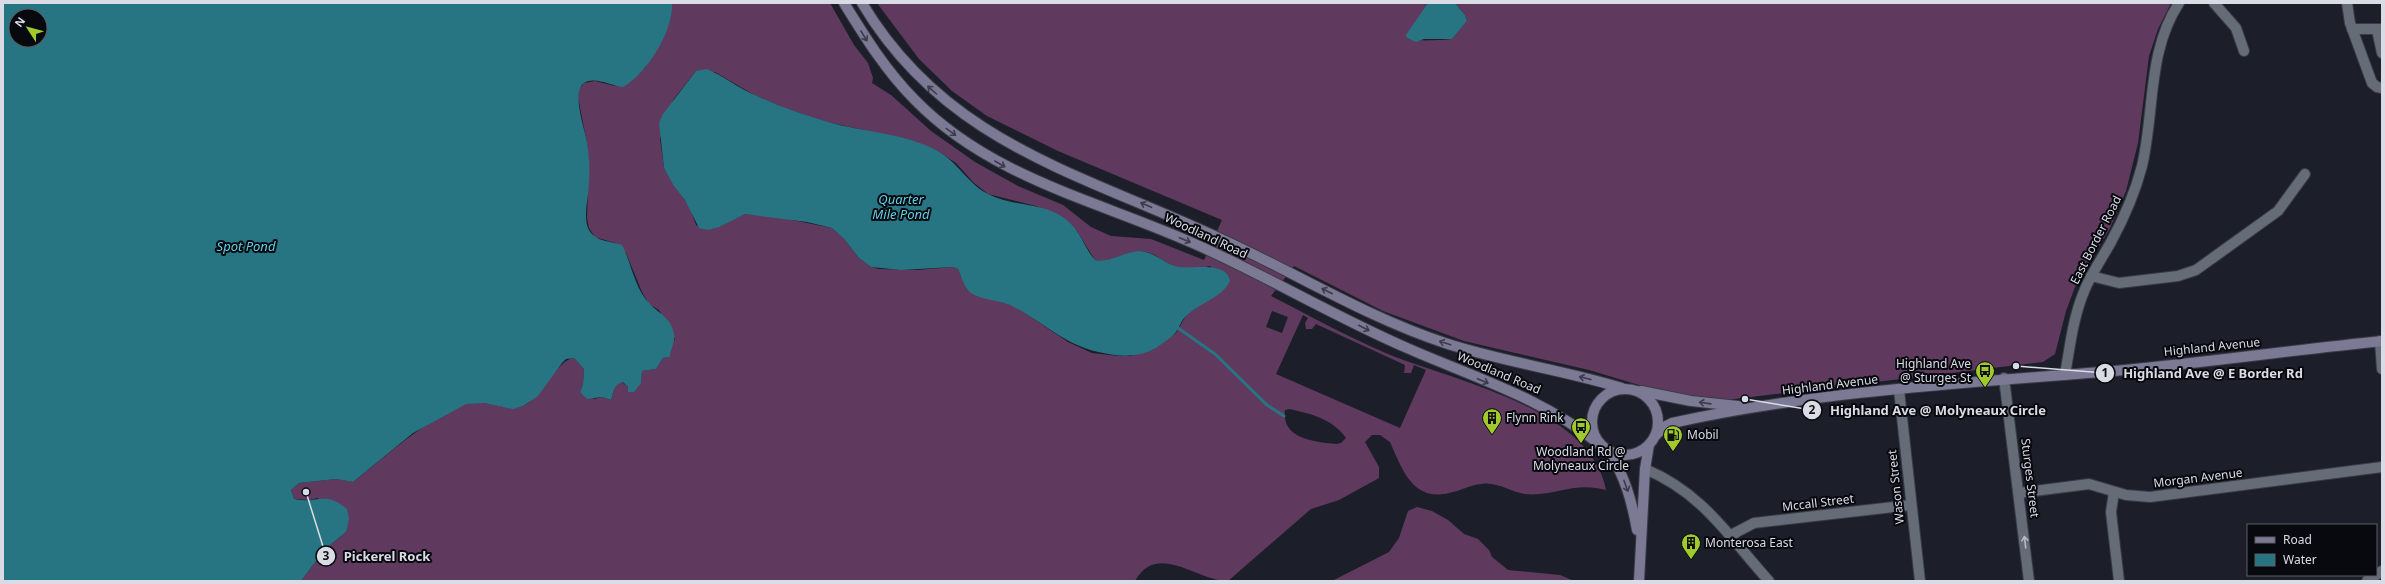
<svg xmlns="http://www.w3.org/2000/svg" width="2385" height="584" font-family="'Noto Sans',sans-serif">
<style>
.forest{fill:#603a5e;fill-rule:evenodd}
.water{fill:#277582;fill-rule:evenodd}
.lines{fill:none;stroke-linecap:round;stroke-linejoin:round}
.stream{stroke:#277582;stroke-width:3}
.minor-casing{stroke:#393c45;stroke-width:12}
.tertiary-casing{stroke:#393c45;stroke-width:12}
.secondary-casing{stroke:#393c45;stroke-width:12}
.minor{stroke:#666b78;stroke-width:10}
.tertiary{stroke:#666b78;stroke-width:10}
.secondary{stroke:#7c7995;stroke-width:10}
.oneway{stroke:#3c3b4b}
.oneway2{stroke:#b6bac4}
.labels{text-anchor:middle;stroke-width:4;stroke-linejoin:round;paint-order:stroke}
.street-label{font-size:12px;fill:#d9dce4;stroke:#08090e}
.poi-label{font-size:12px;fill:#d9dce4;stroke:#08090e;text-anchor:start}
.water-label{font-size:13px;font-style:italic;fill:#5fd0e5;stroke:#08090e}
.leader{fill:none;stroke:#d9dce4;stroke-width:1.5}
.callout-dot{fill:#d9dce4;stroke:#08090e;stroke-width:1.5}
.mark-label{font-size:12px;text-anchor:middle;font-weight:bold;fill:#111}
.callout-label{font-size:13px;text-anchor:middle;font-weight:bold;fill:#d9dce4;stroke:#08090e;stroke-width:4;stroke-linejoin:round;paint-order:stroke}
</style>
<rect width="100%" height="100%" fill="#1c1f2a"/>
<!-- forest -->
<g class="forest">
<path d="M672,3H830L854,45L868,63L873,78L872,83L891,95L931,131L975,162L1018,186L1063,205L1091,227L1111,236L1151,239L1204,260L1222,220L1058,151L987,116L952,91L919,59L877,3H1428L1407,38C1412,42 1444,40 1452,39L1467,21L1465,15L1455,3H2171L2158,29L2149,56L2138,143L2126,191L2110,228L2075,287L2066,311L2055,354L2043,362L1717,401L1669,394L1589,370L1464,341L1383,311L1294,266L1271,296C1310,316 1348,337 1388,354C1454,381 1591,408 1606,490C1575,481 1553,497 1525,494C1511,492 1496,481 1481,484C1470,485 1460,491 1449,493C1412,502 1402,468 1390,442L1380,435H1372L1365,442L1379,467V478L1339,500L1311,509L1228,581C1197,581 1157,541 1135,581H301L325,549L346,532L318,498L309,500L294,499L291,490L299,483L336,479L353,482C389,454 422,422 465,404C482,397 509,414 525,405C540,396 561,357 574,358L584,369L583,384L580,392L594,399L602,397L611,400C614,391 613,385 622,382L628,387L641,383L642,371L656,369L663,358L669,357L671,347L675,339L659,310L649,304L642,292L626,253L615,243L595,237L589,228L587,218L589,165L587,143L578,97L579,89L584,83L595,81L615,86L645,68L668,24ZM696,71L715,72L756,96L787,109L827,122L882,134L936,150L956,163L974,183L988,194L1036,206L1077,231L1095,260C1112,264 1128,249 1146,252C1154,253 1163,261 1171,265C1181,270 1199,269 1210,266L1225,288L1187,314L1176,333L1152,350L1130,356H1118L1092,353L1068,342L1014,306L973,293L966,288L958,269L953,267L917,270L879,269L871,267L859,258L844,239L832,228L772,216L745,214L708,230L696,225L689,206L664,168L660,139L673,100ZM1272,311L1288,317L1282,333L1266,327ZM1303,315L1308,318L1305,323L1306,329H1312L1316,324L1405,365L1404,373H1411L1414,365L1426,370L1400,428L1276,374ZM1290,409C1311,414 1333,419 1346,438L1341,443L1336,444C1315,442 1281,439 1285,410Z"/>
<path d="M1417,507L1432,511L1448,520L1464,534L1478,539L1489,550L1492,557L1508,570L1560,575L1574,581H1332L1389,552L1399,538L1408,511Z"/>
</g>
<!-- water -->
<g class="water">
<path d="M3,3H672C673,32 647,73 623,87C611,86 595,76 584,83C571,92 585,129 587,142C589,155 590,169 589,182C589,196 583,215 588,228C594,242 611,241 622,245C632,264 634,288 650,304C659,314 671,317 674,334C676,341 670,349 670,357L663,358L656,369L642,371L641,383L634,392H628V387L623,382C613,385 614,391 611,400L602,397L587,399L580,392L583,384L584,369L574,358L566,359L562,363L538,396L523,406L513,409L484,403L466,404L413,433L353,482L336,479L299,483L291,490L294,499C318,504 325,490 347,509L349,519L346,532L325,549L301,581H3ZM16,16H40V40H16Z"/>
<path d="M1428,3H1455L1465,15L1467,21L1452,39H1424L1416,42L1407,38L1406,35Z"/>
<path d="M707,69C724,76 739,89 757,96C780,107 804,115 828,122C863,132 903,133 936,150C957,161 968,184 988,194C1015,208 1047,201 1070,223C1081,233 1085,249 1095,260C1110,263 1124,252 1139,251C1154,251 1165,265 1179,267C1193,269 1227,261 1230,281C1222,298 1199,303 1186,316C1181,321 1180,326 1176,332C1173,336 1165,342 1160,345C1147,355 1130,357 1114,355C1068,349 1052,328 1014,307C1001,299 976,301 967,289C963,284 961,275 958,269L953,267L901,270L871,267L859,258L844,239L832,228L807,222L745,214L719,227L708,230L699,228L685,200L674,186L664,168L659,123L663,114L696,71Z"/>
</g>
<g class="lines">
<!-- stream -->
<path class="stream" d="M1178,328L1215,354L1267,405L1284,416"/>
<!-- minor casing -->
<g class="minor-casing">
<g id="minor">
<path d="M2214,3L2236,28L2244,51"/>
<path d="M2347,3L2350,23L2372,83L2377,87L2382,88"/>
<path d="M2352,29H2382"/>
<path d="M2377,30L2382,53"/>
<path d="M2091,276L2119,283L2178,276L2196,270L2278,211L2305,174"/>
<path d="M2380,341L2382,369"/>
<path d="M2065,375C2070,346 2073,317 2085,289C2092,273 2102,258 2111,242C2124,218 2135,193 2142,166C2155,111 2147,52 2179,3"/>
<path d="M2004,378L2029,581"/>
<path d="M1899,390L1920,581"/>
<path d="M2114,492L2111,512L2119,581"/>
<path d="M2019,493L2089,484L2126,495L2150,497L2382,467"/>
<path d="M1731,535L1754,523L1911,505"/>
<path d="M2367,581L2382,571"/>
</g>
</g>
<!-- tertiary casing -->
<g class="tertiary-casing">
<path id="tertiary" d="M1645,469C1703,493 1729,537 1769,581"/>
</g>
<!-- secondary casing -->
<g class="secondary-casing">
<g id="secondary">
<path d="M844,3C865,37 886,71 915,100C991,178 1099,201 1195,244C1267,276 1335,317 1407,348C1473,377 1543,398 1599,444"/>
<path d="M862,3C946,144 1081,173 1219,238C1294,272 1366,317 1445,343C1503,362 1564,370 1622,388"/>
<circle cx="1625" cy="422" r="33"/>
<path d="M1641,391L1691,401L1738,406"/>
<path d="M1655,436L1664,427L1672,423C1817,391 1966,383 2114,371C2203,363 2293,350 2382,341"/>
<path d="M1609,452C1625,476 1632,502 1637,530"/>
<path d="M1639,581L1645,469L1649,445"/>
</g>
</g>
<!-- minor -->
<use href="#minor" class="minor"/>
<!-- tertiary -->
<use href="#tertiary" class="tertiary"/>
<!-- secondary -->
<use href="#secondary" class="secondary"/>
</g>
<!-- one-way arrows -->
<defs><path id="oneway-shaft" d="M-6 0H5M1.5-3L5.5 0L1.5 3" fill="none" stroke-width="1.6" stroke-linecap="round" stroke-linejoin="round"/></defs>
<g class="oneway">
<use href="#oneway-shaft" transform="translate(864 36) rotate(59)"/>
<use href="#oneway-shaft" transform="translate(932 90) rotate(-138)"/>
<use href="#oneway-shaft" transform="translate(951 132) rotate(36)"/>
<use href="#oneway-shaft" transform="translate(1000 164) rotate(30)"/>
<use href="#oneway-shaft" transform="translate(1146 205) rotate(-157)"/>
<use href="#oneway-shaft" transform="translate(1185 240) rotate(23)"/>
<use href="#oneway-shaft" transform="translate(1327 291) rotate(-153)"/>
<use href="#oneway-shaft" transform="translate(1364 328) rotate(27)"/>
<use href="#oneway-shaft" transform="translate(1445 343) rotate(-162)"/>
<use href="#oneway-shaft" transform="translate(1585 378) rotate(-166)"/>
<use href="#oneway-shaft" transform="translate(1483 381) rotate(23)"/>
<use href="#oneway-shaft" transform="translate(1705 403) rotate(-172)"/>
<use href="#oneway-shaft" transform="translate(1626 486) rotate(70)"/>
</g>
<use class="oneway2" href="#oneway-shaft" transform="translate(2025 542) rotate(-97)"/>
<!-- icons -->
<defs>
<g id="bus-pin" transform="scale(1)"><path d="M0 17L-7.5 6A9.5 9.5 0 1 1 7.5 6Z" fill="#a0c92b" stroke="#08090e"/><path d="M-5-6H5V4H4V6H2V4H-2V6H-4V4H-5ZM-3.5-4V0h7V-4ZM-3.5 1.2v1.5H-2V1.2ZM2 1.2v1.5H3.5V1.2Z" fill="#111"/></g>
<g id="building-pin" transform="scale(1)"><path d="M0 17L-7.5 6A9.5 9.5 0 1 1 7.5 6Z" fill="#a0c92b" stroke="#08090e"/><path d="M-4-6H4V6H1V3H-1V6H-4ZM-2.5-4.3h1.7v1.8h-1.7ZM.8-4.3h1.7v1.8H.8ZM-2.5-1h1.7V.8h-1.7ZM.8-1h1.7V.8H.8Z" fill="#111"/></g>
<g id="fuel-pin" transform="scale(1)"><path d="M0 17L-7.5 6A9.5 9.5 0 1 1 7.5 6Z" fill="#a0c92b" stroke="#08090e"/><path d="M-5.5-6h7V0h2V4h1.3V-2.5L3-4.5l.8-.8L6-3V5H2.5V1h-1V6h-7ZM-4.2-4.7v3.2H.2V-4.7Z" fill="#111"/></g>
</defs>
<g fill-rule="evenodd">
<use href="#bus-pin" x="1985" y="371"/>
<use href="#building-pin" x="1492" y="418"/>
<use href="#bus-pin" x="1581" y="427"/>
<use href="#fuel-pin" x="1673" y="435"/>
<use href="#building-pin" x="1691" y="543"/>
</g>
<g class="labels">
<!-- street labels -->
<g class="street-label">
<text transform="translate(1206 236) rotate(25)" y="4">Woodland Road</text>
<text transform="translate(2096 240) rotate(-63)" y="4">East Border Road</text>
<text transform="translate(2212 347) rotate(-6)" y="4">Highland Avenue</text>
<text transform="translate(1499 373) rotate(23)" y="4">Woodland Road</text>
<text transform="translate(1830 385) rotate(-7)" y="4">Highland Avenue</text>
<text transform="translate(2030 478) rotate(83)" y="4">Sturges Street</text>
<text transform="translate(2198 478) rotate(-7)" y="4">Morgan Avenue</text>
<text transform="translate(1896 487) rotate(-96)" y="4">Wason Street</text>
<text transform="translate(1818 503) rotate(-7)" y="4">Mccall Street</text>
</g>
<!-- poi labels -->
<g class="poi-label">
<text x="1971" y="368" text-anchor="end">Highland Ave<tspan x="1971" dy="14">@ Sturges St</tspan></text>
<text x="1506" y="422">Flynn Rink</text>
<text x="1687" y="439">Mobil</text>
<text x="1581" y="456" text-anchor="middle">Woodland Rd @<tspan x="1581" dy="14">Molyneaux Circle</tspan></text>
<text x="1705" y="547">Monterosa East</text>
</g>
<!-- water labels -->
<g class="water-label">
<text x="901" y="204">Quarter<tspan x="901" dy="15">Mile Pond</tspan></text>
<text x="246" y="251">Spot Pond</text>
</g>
</g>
<!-- callouts -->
<path class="leader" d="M2016 366L2105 373M1745 399L1812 410M306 492L326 556"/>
<g class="callout-dot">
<circle cx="2016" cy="366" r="4"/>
<circle cx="1745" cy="399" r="4"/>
<circle cx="306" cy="492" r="4"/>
<circle cx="2105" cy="373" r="10"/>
<circle cx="1812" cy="410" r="10"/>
<circle cx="326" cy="556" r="10"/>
</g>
<g class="mark-label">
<text x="2105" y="377">1</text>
<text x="1812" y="414">2</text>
<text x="326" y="560">3</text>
</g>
<g class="callout-label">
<text x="2213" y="378">Highland Ave @ E Border Rd</text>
<text x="1938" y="415">Highland Ave @ Molyneaux Circle</text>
<text x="387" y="561">Pickerel Rock</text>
</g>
<!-- border -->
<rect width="2385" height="584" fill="none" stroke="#d9dce4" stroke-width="8"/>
<!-- legend -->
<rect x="2247" y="524" width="130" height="52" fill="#08090e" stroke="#5c5d64"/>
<rect x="2255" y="537" width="20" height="6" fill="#7c7995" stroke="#5c5d64"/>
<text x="2283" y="544" font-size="12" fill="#d9dce4">Road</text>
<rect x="2255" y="554" width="20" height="12" fill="#277582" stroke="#5c5d64"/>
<text x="2283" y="564" font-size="12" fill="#d9dce4">Water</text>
<!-- north arrow -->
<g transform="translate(28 28) rotate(306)"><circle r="19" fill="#08090e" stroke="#5c5d64"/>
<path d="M0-3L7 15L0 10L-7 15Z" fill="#a0c92b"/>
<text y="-6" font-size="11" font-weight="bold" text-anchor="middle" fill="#d9dce4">N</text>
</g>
</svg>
